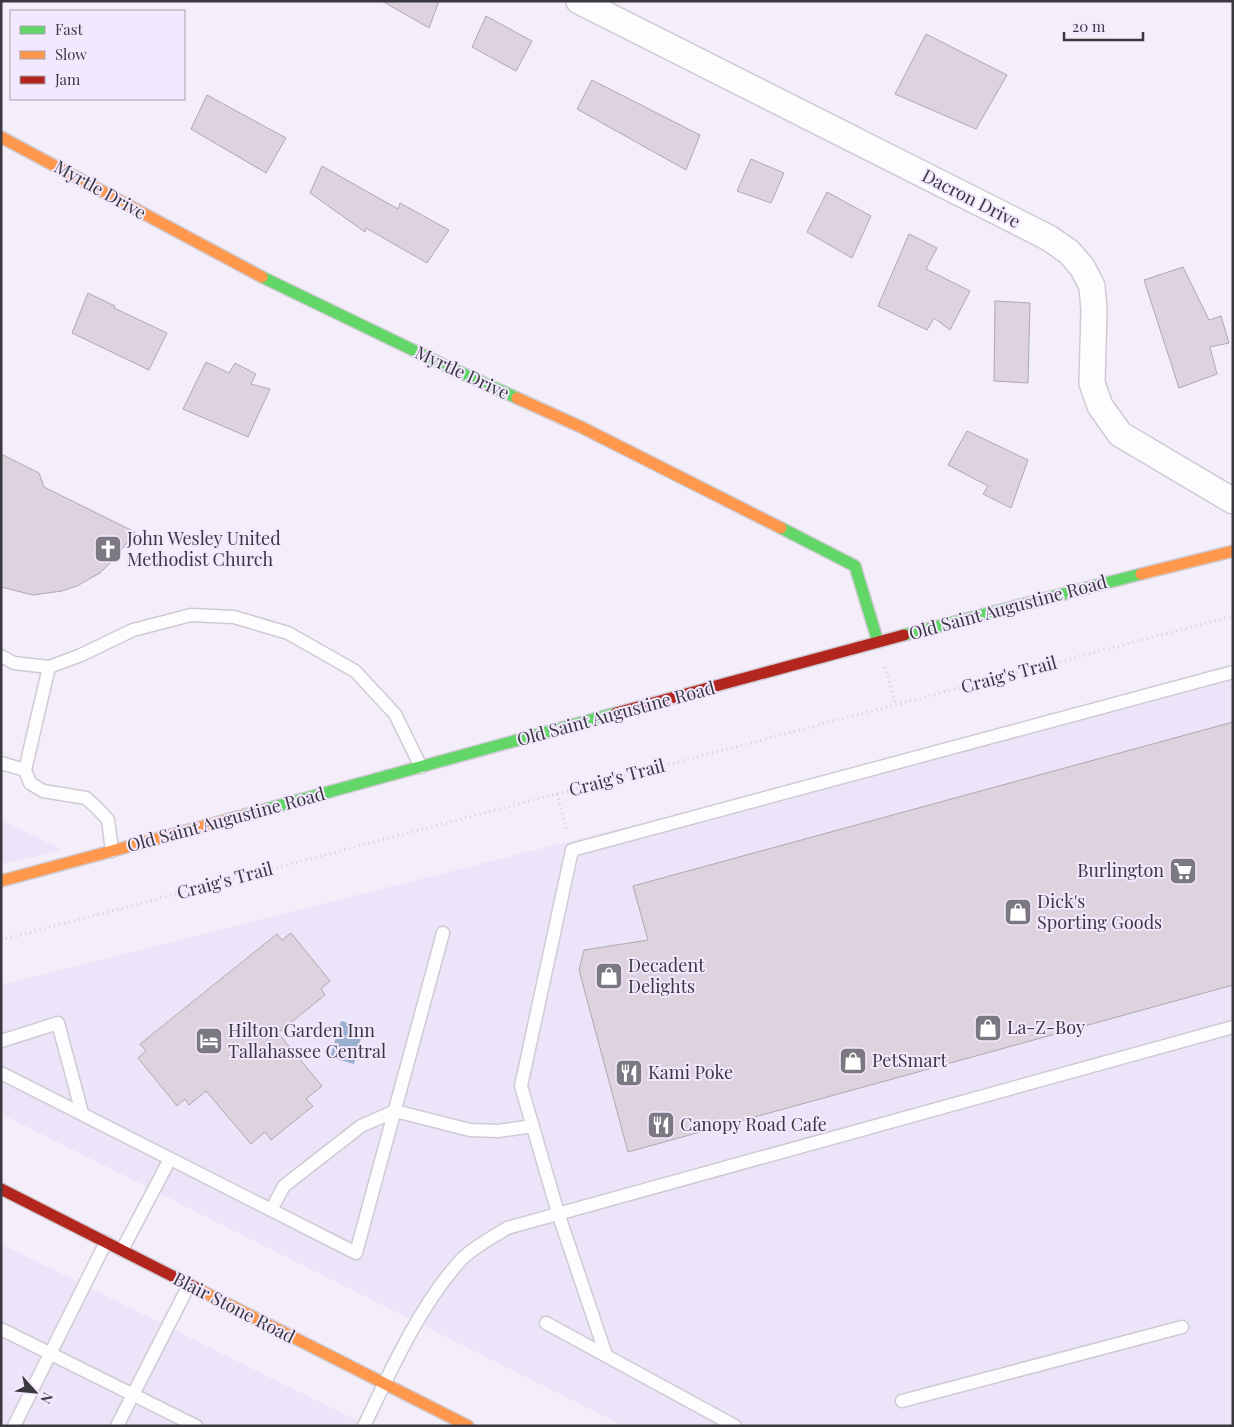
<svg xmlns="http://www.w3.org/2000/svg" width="1234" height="1427" font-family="'Playfair Display',serif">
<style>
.built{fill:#ece4f8}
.water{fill:#9aafcf}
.building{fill:#ddd2de;stroke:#aea9b0}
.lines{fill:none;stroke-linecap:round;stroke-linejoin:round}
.lane-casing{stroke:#cfcbd3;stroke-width:15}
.street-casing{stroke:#cfcbd3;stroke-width:28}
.fast-casing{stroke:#cfcbd3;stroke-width:14}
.slow-casing{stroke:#cfcbd3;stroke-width:14}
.jam-casing{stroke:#cfcbd3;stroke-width:14}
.path{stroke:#d2d1d5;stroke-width:3;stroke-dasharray:1 4;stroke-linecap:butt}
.lane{stroke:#fdfcfe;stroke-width:12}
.street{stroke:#fdfcfe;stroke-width:25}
.fast{stroke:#63d668;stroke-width:11}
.slow{stroke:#ff974d;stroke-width:11}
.jam{stroke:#b3261e;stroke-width:11}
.labels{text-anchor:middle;stroke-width:4;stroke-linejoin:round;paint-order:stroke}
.street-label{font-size:18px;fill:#3b3840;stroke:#f3e9fe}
.poi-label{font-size:18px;fill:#3b3840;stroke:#f3e9fe;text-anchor:start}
</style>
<rect width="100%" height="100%" fill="#f3eef9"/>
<!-- built -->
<g class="built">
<path d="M1233,674V1426H624L1,1114V985Z"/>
<path d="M1,820L62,850L1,864Z"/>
<path d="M1,1244L368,1426H1Z"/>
</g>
<!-- water -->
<path class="water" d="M341,1021L364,1027L354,1064L330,1057Z"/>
<!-- building -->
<g class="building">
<path d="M382,1H439L429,28Z"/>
<path d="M486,16L532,41L516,71L472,47Z"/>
<path d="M926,34L1007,75L976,129L895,94Z"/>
<path d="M592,80L700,135L686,170L577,109Z"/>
<path d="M207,95L286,138L266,173L191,129Z"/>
<path d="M751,159L784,173L771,203L737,191Z"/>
<path d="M322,166L398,209L400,203L449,230L427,263L366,228L365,232L310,193Z"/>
<path d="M827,192L871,216L852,258L807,232Z"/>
<path d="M909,234L937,248L926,269L970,291L950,330L934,318L927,330L878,306Z"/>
<path d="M1183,267L1209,320L1221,316L1229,343L1210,347L1217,374L1179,388L1144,280Z"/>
<path d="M88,293L115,306L114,308L167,333L149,370L72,333Z"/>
<path d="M995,301L1030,303L1028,383L994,381Z"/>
<path d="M206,362L229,373L235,363L256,374L251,384L270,389L248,437L183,409Z"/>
<path d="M967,431L1028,460L1011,508L983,494L988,486L948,465Z"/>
<path d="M1,454L39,473L44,487L135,532L115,558L100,573L77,586L62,591L33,595L1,587Z"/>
<path d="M1233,722V985L628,1152L579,970L584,950L648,940L633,886Z"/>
<path d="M291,933L330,981L321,989L325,995L278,1033L322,1086L306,1099L313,1106L271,1140L265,1132L251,1144L206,1091L189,1105L185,1099L177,1106L138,1058L146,1051L140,1044L277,934L282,940Z"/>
</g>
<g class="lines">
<!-- lane casing -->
<g class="lane-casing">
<g id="lane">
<path d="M1,656L14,663L49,667L81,655L133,630L191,615L234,617L288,633L355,671L395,714L421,767"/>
<path d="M49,667L25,770L30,783L43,791L86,798L98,809L108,820L112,851"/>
<path d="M1,763L25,770"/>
<path d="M1,1041L58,1023L82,1113"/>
<path d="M1,1073L356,1253L443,933"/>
<path d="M271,1210L284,1186L361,1126L395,1111L470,1130L498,1131L533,1126"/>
<path d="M122,1250L170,1159"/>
<path d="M546,1323L735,1426"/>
<path d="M1,1329L196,1426"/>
<path d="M606,1355L558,1213L521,1086L572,850L1233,672"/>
<path d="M902,1401L1182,1327"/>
<path d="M14,1426L106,1242"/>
<path d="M117,1426L189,1285"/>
<path d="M364,1426C390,1372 420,1305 460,1261C470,1249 493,1237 507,1228L1233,1027"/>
</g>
</g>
<!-- street casing -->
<g class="street-casing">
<path id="street" d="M579,1L1049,238L1069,252L1082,267L1092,286L1094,310L1092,383L1100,406L1120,434L1233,501"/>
</g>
<!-- fast casing -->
<g class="fast-casing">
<g id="fast">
<path d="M262,277L444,365L517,398"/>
<path d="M781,528L855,566L878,642"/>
<path d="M904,635L1141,574"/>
<path d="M245,815L616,713"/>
</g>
</g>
<!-- slow casing -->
<g class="slow-casing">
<g id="slow">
<path d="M1,137L262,277"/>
<path d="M517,398L581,427L781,528"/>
<path d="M1141,574L1233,551"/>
<path d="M1,881L245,815"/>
<path d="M196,1288L468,1426"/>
</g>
</g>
<!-- jam casing -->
<g class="jam-casing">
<g id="jam">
<path d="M616,713L904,635"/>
<path d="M1,1189L196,1288"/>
</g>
</g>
<!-- path -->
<g class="path">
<path d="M885,667L896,705"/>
<path d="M557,794L567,832"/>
<path d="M1,940L1233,616"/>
</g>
<!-- lane -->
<use href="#lane" class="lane"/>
<!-- street -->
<use href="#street" class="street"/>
<!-- fast -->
<use href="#fast" class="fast"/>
<!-- slow -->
<use href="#slow" class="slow"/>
<!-- jam -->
<use href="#jam" class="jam"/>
</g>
<!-- icons -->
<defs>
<g id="church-square" transform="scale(1.4375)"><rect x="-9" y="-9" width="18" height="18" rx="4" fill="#7b7881" stroke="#f3e9fe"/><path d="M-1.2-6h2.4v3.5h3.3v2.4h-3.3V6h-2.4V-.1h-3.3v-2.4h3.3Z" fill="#fff"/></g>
<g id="supermarket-square" transform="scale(1.4375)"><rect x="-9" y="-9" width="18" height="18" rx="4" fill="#7b7881" stroke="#f3e9fe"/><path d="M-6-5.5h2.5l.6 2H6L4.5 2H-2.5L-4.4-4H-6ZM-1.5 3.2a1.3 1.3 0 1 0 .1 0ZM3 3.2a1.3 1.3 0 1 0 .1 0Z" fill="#fff"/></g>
<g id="shop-square" transform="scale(1.4375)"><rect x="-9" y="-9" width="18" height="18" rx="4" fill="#7b7881" stroke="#f3e9fe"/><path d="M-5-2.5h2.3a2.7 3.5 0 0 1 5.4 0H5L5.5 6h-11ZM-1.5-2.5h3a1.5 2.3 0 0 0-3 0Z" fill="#fff"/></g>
<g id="hotel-square" transform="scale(1.4375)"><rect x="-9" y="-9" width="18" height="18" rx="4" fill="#7b7881" stroke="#f3e9fe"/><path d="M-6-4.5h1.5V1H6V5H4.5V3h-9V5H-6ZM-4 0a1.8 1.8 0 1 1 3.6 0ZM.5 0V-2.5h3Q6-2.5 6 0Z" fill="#fff"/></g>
<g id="restaurant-square" transform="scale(1.4375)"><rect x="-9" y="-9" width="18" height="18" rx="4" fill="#7b7881" stroke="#f3e9fe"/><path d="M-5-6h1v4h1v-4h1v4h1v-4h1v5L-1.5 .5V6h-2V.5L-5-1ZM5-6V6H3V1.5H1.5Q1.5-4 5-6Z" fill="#fff"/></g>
</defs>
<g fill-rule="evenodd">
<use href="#church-square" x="108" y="549"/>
<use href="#supermarket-square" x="1183" y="871"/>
<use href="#shop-square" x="1018" y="912"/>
<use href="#shop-square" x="609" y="976"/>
<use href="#shop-square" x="988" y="1028"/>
<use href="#hotel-square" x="209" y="1041"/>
<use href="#shop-square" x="853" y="1061"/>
<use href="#restaurant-square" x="629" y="1073"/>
<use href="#restaurant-square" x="661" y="1125"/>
</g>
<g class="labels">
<!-- street labels -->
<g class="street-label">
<text transform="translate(100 190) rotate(29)" y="6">Myrtle Drive</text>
<text transform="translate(971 199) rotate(27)" y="6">Dacron Drive</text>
<text transform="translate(462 373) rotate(25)" y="6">Myrtle Drive</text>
<text transform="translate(1008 608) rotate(-15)" y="6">Old Saint Augustine Road</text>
<text transform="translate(1009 675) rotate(-15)" y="6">Craig's Trail</text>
<text transform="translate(616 714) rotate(-15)" y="6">Old Saint Augustine Road</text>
<text transform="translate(617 778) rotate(-15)" y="6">Craig's Trail</text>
<text transform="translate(226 820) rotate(-15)" y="6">Old Saint Augustine Road</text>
<text transform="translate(225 881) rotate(-15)" y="6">Craig's Trail</text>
<text transform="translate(234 1308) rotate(27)" y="6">Blair Stone Road</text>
</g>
<!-- poi labels -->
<g class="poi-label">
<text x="127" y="545">John Wesley United<tspan x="127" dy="21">Methodist Church</tspan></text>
<text x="1164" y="877" text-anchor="end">Burlington</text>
<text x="1037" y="908">Dick's<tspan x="1037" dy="21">Sporting Goods</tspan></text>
<text x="628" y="972">Decadent<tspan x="628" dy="21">Delights</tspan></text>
<text x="1007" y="1034">La-Z-Boy</text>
<text x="228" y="1037">Hilton Garden Inn<tspan x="228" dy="21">Tallahassee Central</tspan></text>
<text x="872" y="1067">PetSmart</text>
<text x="648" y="1079">Kami Poke</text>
<text x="680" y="1131">Canopy Road Cafe</text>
</g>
</g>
<!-- border -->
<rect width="1234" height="1427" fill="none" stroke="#3b3840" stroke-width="5"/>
<!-- legend -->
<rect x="10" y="10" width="175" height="90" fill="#f3e9fe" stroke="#a9a2b2"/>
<rect x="20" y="26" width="25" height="8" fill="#63d668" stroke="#a9a2b2"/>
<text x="55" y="35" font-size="15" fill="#3b3840">Fast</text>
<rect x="20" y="51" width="25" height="8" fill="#ff974d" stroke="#a9a2b2"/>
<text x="55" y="60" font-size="15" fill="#3b3840">Slow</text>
<rect x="20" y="76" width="25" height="8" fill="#b3261e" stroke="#a9a2b2"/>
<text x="55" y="85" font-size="15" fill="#3b3840">Jam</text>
<!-- north arrow -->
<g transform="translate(35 1392) rotate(117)" stroke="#f3e9fe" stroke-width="4" paint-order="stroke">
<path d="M0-4L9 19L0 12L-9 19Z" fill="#3b3840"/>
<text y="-8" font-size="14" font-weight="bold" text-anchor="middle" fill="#3b3840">N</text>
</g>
<!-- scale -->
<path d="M1064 32v8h79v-8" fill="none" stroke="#3b3840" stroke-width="2.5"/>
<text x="1072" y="32" font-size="15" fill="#3b3840" stroke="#f3e9fe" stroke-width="4" paint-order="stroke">20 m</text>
</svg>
